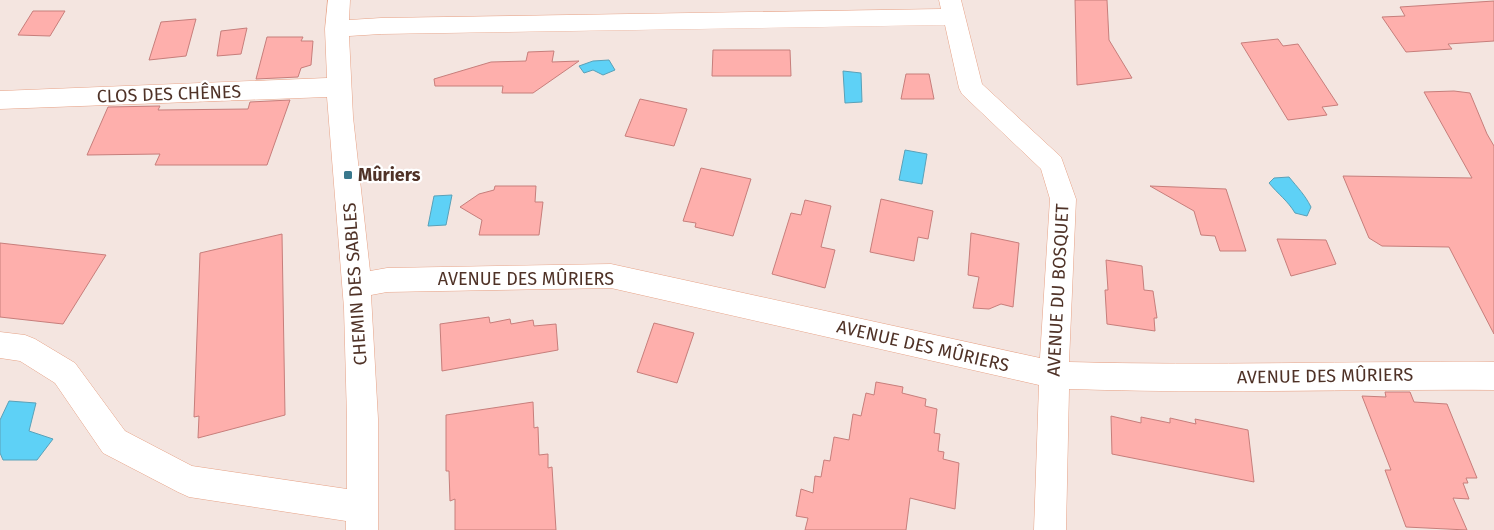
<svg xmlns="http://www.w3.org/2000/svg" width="1494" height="530" font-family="'Fira Sans',sans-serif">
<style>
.water{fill:#5ed1f6;stroke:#5aa1b8}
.building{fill:#feafac;stroke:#c77e7b}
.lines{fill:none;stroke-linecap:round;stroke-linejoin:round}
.minor-casing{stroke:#e7a286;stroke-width:1}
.minor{fill:#fff;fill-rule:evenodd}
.poi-dot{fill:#39788d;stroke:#fff;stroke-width:2}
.labels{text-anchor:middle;stroke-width:4.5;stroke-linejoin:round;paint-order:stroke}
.street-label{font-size:18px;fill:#4f3227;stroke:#fff}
.poi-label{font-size:18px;font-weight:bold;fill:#4f3227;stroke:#fff;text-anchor:start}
</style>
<rect width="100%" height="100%" fill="#f4e5e0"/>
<!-- water -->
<g class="water">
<path d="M609,60L615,70L603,75L593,70L584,73L579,66L593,61Z"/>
<path d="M843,71L861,73L862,102L845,103Z"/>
<path d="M905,150L927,154L922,184L899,180Z"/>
<path d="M1289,177C1298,188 1305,195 1311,207L1307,216L1295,213C1288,201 1278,194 1269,183L1274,178Z"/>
<path d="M452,195L446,225L428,226L434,196Z"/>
<path d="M9,401L36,403L29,431L53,439L37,460H3L0,453V420Z"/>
</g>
<!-- building -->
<g class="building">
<path d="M1075,0H1107L1109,40L1132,78L1077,85Z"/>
<path d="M1494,1V41L1448,44L1452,49L1406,52L1382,17L1405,16L1400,7Z"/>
<path d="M33,11H65L50,36L18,35Z"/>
<path d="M196,19L186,56L149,60L161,22Z"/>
<path d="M247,28L241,54L217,56L221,31Z"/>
<path d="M267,37H303L301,41H313L311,65L301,68L298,77L256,79Z"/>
<path d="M1278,39L1283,46L1298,44L1338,105L1322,107L1327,115L1288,120L1241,43Z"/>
<path d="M713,50H790L791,76H712Z"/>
<path d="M554,51L552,62L579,61L533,93H502L503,86H435L434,79L491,62L526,61L528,52Z"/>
<path d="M906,74H929L934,99H901Z"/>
<path d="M1454,91L1470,93L1487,134L1494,146V334L1449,247L1382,246L1369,238L1343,176L1472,178L1424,92Z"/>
<path d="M640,99L687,109L674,146L625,136Z"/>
<path d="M290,100L267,165H155L160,154L87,155L108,107L160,106L158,110L248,109L250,102Z"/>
<path d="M701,168L751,179L733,236L695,227L696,223L683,221Z"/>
<path d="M495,186H536L535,202H543L539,235H479L482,220L460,207L479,194L494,190Z"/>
<path d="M1150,186L1226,189L1246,251H1220L1215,236L1201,235L1194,211Z"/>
<path d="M881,199L933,211L928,239L918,237L914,261L870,252Z"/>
<path d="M805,200L831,206L821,247L835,250L825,288L772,274L791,213L801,215Z"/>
<path d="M971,233L1019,243L1013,307L1001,304L989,309L973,308L979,277L968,275Z"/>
<path d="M282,234L285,415L198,438L199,416L194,417L200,253Z"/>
<path d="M1277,239L1326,240L1336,264L1291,276Z"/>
<path d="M0,243L106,255L63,324L0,317Z"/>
<path d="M1106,260L1142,266L1144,290L1153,291L1157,318H1154L1155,331L1107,324L1105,290H1108Z"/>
<path d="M489,317L490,323L510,319L511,324L533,320L534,326L556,324L558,350L442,371L440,324Z"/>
<path d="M654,323L694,333L677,383L637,372Z"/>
<path d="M876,382L903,387L902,393L926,399L925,406L937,409L934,433L940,434L938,451L944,452L943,459L959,463L955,509L910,498L906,530H805L808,518L796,516L801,489L813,493L815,476L821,477L824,460L830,461L834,437L849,440L853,414L861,416L866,393L874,395Z"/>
<path d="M1385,392H1410L1414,402L1447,404L1477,478H1466L1468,483H1463L1469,499L1453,498L1467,530L1406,527L1385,470H1391L1362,396L1386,397Z"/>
<path d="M533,402L534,428L538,427L539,455L548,454V468L552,467L556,530H455V499L450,501L449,471H446V415Z"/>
<path d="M1111,416L1141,423V417L1170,423V418L1196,424L1195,419L1248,430L1254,482L1112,454Z"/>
</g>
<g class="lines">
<!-- minor casing -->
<g class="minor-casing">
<path id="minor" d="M328,0H350L349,20L381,18L941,9L939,0H961L982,84L1061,157L1076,199L1069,362C1211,366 1352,361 1494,362V390C1352,389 1210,394 1069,389L1066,530H1034L1039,385L611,288L387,292L371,295L378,419V530H346V521L189,497L178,492L103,453L55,383L20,361L0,358V332L25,335L35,339L75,363L125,431L192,466L347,489V419L344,308L327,97L0,109V91L327,78L325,29ZM945,25L959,88L962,94L1041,169L1050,199L1040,358L611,264L387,268L370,271L353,117L349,36L381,34Z"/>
</g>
<!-- minor -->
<use href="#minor" class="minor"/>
</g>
<!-- markers -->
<rect class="poi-dot" x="343" y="170" width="10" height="10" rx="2.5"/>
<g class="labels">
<!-- street labels -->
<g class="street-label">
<text transform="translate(169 94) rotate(-2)" y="6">CLOS DES CHÊNES</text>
<text x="526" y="285">AVENUE DES MÛRIERS</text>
<text transform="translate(355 284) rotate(-94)" y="6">CHEMIN DES SABLES</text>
<text transform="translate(1058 290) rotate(-87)" y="6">AVENUE DU BOSQUET</text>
<text transform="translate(923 346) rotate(13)" y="6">AVENUE DES MÛRIERS</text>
<text transform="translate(1325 376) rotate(-1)" y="6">AVENUE DES MÛRIERS</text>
</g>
<!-- poi labels -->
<g class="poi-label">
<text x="358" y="181">Mûriers</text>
</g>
</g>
</svg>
